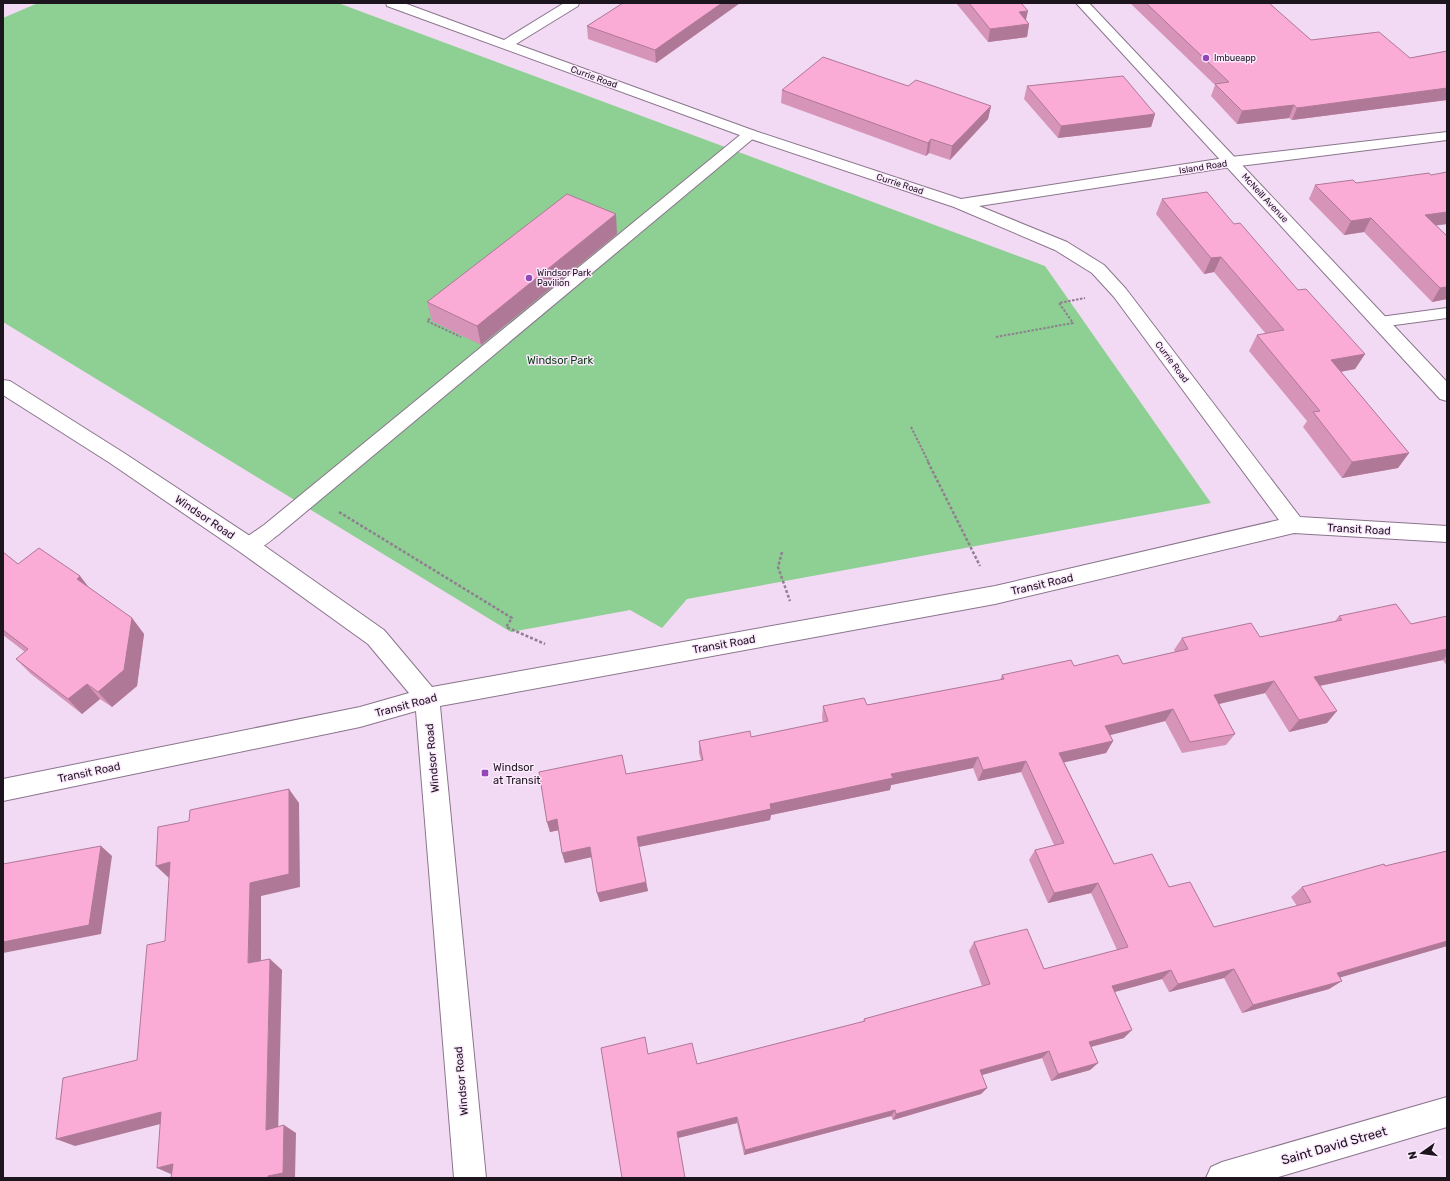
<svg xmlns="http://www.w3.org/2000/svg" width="1450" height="1181" font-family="Rubik,sans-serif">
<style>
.green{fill:#8ecf93}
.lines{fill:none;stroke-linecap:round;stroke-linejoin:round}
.lane-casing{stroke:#8a758c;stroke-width:2}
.street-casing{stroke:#8a758c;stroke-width:2}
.secondary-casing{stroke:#8a758c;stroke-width:2}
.path-far1{stroke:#8f7f91;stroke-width:2;stroke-dasharray:2.5 1.5;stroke-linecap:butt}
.path{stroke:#8f7f91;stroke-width:2.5;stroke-dasharray:3 2;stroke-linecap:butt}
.lane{fill:#fff;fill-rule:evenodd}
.street{fill:#fff;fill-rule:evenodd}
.secondary{fill:#fff;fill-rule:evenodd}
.wall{fill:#d794b9}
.shaded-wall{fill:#af7896}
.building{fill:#faacd7;stroke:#af7896}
.poi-dot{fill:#9347b9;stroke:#fce9fe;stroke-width:1.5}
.labels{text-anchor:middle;stroke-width:3;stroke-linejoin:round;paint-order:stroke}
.far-poi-label{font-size:9px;fill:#1d151e;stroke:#fce9fe;text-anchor:start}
.far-street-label{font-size:9px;fill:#1d151e;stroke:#fce9fe}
.park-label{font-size:11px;fill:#0a3a13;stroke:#fce9fe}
.street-label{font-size:11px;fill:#1d151e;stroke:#fce9fe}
.poi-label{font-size:11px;fill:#1d151e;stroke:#fce9fe;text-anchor:start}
.near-street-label{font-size:13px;fill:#1d151e;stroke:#fce9fe}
</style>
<rect width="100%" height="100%" fill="#f2daf4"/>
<!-- green -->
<path class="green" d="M38,3H338L1045,266L1211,503L687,599L662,628L630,610L511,632L3,322V18Z"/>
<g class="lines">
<!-- lane casing -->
<g class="lane-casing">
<g id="lane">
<path d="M750,130L755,131L757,134L755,137L278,535C267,543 255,556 241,551L238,546L241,541L264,525L745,131Z"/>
<path d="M1447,308V318L1380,327L1374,326L1372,322L1374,318L1380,317Z"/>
</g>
</g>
<!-- street casing -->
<g class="street-casing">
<g id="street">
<path d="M386,3H404L504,40L564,3H579L578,6L516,44L755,131L961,199L1231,157L1447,132V140L1231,167L979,206L1067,242L1104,265L1126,289L1300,517L1447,526V542L1294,533L995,604L440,706L486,1178H454L416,711L360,727L3,801V779L360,707L409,693L368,644L240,552L110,463L3,395V380L10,381L124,453L256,540L384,630L432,687L995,586L1279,520L1114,297L1092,273L1055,250L954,207L745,137L387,6Z"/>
<path d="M1447,1097V1127L1275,1178H1206L1211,1167L1222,1162Z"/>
</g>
</g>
<!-- secondary casing -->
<g class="secondary-casing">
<path id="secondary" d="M1076,3H1089L1447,382V401L1440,399Z"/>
</g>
<!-- path-far1 -->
<g class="path-far1">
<path d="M433,316L427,321L461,337"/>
<path d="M996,337L1073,323L1059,303L1085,298"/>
<path d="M911,427L929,463"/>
</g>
<!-- path -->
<g class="path">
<path d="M928,462L980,566"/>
<path d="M339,512L512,618L506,627L545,644"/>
<path d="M782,552L778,567L790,601"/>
</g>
<!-- lane -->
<use href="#lane" class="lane"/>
<!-- street -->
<use href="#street" class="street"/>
<!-- secondary -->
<use href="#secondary" class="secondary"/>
</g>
<!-- wall -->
<g class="wall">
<path d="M740,3L656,63L588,39L587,26Z"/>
<path d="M956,3H1021L1026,20L1029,24L1027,37L988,42Z"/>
<path d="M1130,3H1269L1311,40L1410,58L1447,51V100L1292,120L1289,118L1237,124L1211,96L1215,85Z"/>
<path d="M908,86L991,106L988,119L950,160L929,153L926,156L781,103L782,90Z"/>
<path d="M1027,86L1155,114L1151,127L1058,138L1024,99Z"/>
<path d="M1356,183L1447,224L1436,225L1447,236V299L1432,302L1364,232L1344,235L1309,199L1315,185Z"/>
<path d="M1162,199L1234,224L1298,290L1365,354L1355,369L1341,372L1409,453L1398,468L1342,478L1303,427L1307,421L1249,351L1257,335L1266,334L1214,272L1204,274L1156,214Z"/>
<path d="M617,234L481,345L432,321L427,302Z"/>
<path d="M3,552L18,564L80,576L90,589L132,618L144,634L137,686L112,707L100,699L82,714L31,674L16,659L25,652L3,635Z"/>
<path d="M1339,616L1411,624L1447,616V666L1443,660L1320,686L1327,723L1289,732L1265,693L1219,704L1235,734L1226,745L1182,753L1165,721L1110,735L1113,741L1106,753L1064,762L1114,864L1169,887L1214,927L1297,906L1291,897L1302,887L1447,851V946L1340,977L1342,981L1329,989L1242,1013L1224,978L1169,992L1162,979L1114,992L1124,1038L1091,1047L1098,1063L1090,1070L1051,1081L1042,1058L982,1075L987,1088L981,1094L893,1120L891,1116L744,1155L737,1123L678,1138L685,1178H622L648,1054L697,1064L863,1022L864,1019L982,986L969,951L974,942L1044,969L1117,950L1091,893L1048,903L1029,860L1035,850L1054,845L1021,772L978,781L973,768L891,785L890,790L771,815L770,820L639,847L648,891L600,902L597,893L592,857L565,863L562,853L558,830L550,832L547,822L626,774L701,760L699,753V741L751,737L823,722L822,718L823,706L867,705L1000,680L1002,675L1074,666L1123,664L1175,652L1174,650L1182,638L1260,637L1335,621Z"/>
</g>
<!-- shaded-wall -->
<g class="shaded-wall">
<path d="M722,3H740L656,63L655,50Z"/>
<path d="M1028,11L1025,24L1019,12Z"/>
<path d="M1029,24L1027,37L988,42L990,29Z"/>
<path d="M1447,88V100L1292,120L1297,108Z"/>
<path d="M1294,105L1289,118L1237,124L1242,111Z"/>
<path d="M991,106L988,119L950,160L952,146Z"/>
<path d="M1155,114L1151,127L1058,138L1061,126Z"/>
<path d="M931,139L929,153L926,156L928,143Z"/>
<path d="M1447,212V224L1417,228L1425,215Z"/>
<path d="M616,214L617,234L481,345L477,326Z"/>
<path d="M1371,218L1364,232L1344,235L1351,221Z"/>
<path d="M1221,257L1214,272L1204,274L1211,258Z"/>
<path d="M1447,287V299L1432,302L1440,288Z"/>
<path d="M1365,354L1355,369L1322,375L1331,360Z"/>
<path d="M1409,453L1398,468L1342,478L1352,462Z"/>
<path d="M80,576L93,593L77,579Z"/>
<path d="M132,618L144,634L137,686L112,707L98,692Z"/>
<path d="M1447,649V655L1443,660L1304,689L1314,677Z"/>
<path d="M1274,681L1265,693L1206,707L1214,695Z"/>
<path d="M87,684L100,699L82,714L68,699Z"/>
<path d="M1173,709L1165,721L1099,738L1105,726Z"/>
<path d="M1337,711L1327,723L1289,732L1299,720Z"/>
<path d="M1113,741L1106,753L1053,765L1059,753Z"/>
<path d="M978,757L973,768L891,785L890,790L771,815L770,820L638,847L637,837L891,774Z"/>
<path d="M1026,761L1021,772L978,781L983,770Z"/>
<path d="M289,789L299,803L300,887L261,896V974L248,963L250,883Z"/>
<path d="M557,819L560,830L550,832L547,822Z"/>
<path d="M101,846L112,856L101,934L3,953V942Z"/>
<path d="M590,847L592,857L565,863L562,853Z"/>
<path d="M170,862V879L156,866Z"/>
<path d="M646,882L648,891L600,902L597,893Z"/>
<path d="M1098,883L1091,893L1048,903L1054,893Z"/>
<path d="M1447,941V946L1325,982L1337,973Z"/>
<path d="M270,959L282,970L278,1137L266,1130Z"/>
<path d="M1234,969L1224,978L1169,992L1178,984Z"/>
<path d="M1171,970L1162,979L1104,995L1112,986Z"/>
<path d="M1342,981L1329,989L1242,1013L1253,1005Z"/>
<path d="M1132,1030L1124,1038L1082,1049L1089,1042Z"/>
<path d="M1049,1051L1042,1058L975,1077L980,1070Z"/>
<path d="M1098,1063L1090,1070L1051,1081L1058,1074Z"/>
<path d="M987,1088L981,1094L893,1120L896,1114Z"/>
<path d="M895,1110L891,1116L744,1155L745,1150Z"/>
<path d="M161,1112L176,1120L75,1146L56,1139Z"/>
<path d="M737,1117V1123L678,1138L677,1132Z"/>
<path d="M284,1125L296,1133L295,1178H268Z"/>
<path d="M173,1164V1175L157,1168Z"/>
</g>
<!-- building -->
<g class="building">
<path d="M623,3H722L655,50L587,26Z"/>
<path d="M969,3H1021L1028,11L1019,12L1029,24L990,29Z"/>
<path d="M1146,3H1269L1311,40L1379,32L1410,58L1447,51V88L1297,108L1294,105L1242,111L1215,84L1229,82Z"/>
<path d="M823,57L908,86L916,80L991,106L952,146L931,139L928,143L782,90Z"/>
<path d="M1123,76L1155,114L1061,126L1027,86Z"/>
<path d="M1447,172V212L1425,215L1447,236V287L1440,288L1371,218L1351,221L1315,185L1353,180L1356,183L1429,173L1431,175Z"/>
<path d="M1207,192L1234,224L1240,223L1298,290L1306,289L1365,354L1331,360L1409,453L1352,462L1313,412L1320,411L1257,335L1284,330L1221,257L1211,258L1162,199Z"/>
<path d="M567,194L616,214L477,326L427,302Z"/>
<path d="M39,548L80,576L77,579L132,618L124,670L98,692L87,684L68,699L16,659L28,649L3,630V552L18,564Z"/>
<path d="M1396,604L1411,624L1447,616V649L1314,677L1337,711L1299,720L1274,681L1214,695L1235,734L1190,742L1173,709L1105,726L1113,741L1059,753L1114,864L1152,854L1169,887L1190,882L1214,927L1311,902L1302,887L1384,864L1385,866L1447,851V941L1337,973L1342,981L1253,1005L1234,969L1178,984L1171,970L1112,986L1132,1030L1089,1042L1098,1063L1058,1074L1049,1051L980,1070L987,1088L896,1114L895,1110L745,1150L737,1117L677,1132L685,1178H622L601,1048L645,1037L648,1054L692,1043L697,1064L865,1021L864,1019L990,984L974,942L1027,929L1044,969L1128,947L1098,883L1054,893L1035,850L1064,843L1026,761L983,770L978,757L891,774L893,778L770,804L771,809L637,837L646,882L597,893L590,847L562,853L557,819L547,822L539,772L622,755L626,774L703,760L699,741L750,731L751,737L828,721L823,706L864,698L867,705L1004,679L1002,675L1071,660L1074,666L1118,655L1123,664L1188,649L1182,638L1251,623L1260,637L1342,620L1339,616Z"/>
<path d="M289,789V874L250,883L248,963L270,959L266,1130L284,1125L283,1173L268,1176V1178H171L173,1164L157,1168L161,1112L56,1139L63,1078L137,1060L147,945L165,941L170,862L156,866L158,827L189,821L190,810Z"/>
<path d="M101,846L89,925L3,942V864Z"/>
</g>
<!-- markers -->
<g class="poi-dot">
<circle cx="1206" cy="58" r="4"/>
<circle cx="529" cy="278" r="4"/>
<rect x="481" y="769" width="8" height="8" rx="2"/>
</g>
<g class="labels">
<!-- far-poi labels -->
<g class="far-poi-label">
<text x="1214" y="61">Imbueapp</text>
<text x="537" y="276">Windsor Park<tspan x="537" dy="10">Pavilion</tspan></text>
</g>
<!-- far-street labels -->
<g class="far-street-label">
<text transform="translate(594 77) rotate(20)" y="3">Currie Road</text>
<text transform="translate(1203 167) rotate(-9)" y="3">Island Road</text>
<text transform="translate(900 184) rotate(18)" y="3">Currie Road</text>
<text transform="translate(1265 198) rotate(47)" y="3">McNeill Avenue</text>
<text transform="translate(1172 362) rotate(53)" y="3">Currie Road</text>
</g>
<!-- park labels -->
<g class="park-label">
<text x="560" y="364">Windsor Park</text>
</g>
<!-- street labels -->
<g class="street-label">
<text transform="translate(205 517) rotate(34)" y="4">Windsor Road</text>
<text transform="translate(1359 529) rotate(3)" y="4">Transit Road</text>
<text transform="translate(1042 584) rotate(-13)" y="4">Transit Road</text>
<text transform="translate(724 644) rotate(-10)" y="4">Transit Road</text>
<text transform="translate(406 705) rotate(-15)" y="4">Transit Road</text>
<text transform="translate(432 758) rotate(-95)" y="4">Windsor Road</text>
<text transform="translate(89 772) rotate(-12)" y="4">Transit Road</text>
<text transform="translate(461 1081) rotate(-95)" y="4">Windsor Road</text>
</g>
<!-- poi labels -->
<g class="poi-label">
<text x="493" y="771">Windsor<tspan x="493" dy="13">at Transit</tspan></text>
</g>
<!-- near-street labels -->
<g class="near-street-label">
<text transform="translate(1334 1145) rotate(-16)" y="5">Saint David Street</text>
</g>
</g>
<!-- border -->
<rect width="1450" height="1181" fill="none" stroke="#1d151e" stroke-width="8"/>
<!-- north arrow -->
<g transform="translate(1422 1153) rotate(256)" stroke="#fce9fe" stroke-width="3" paint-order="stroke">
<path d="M0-3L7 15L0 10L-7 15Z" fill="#1d151e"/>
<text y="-6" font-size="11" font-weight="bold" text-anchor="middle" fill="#1d151e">N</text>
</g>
</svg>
